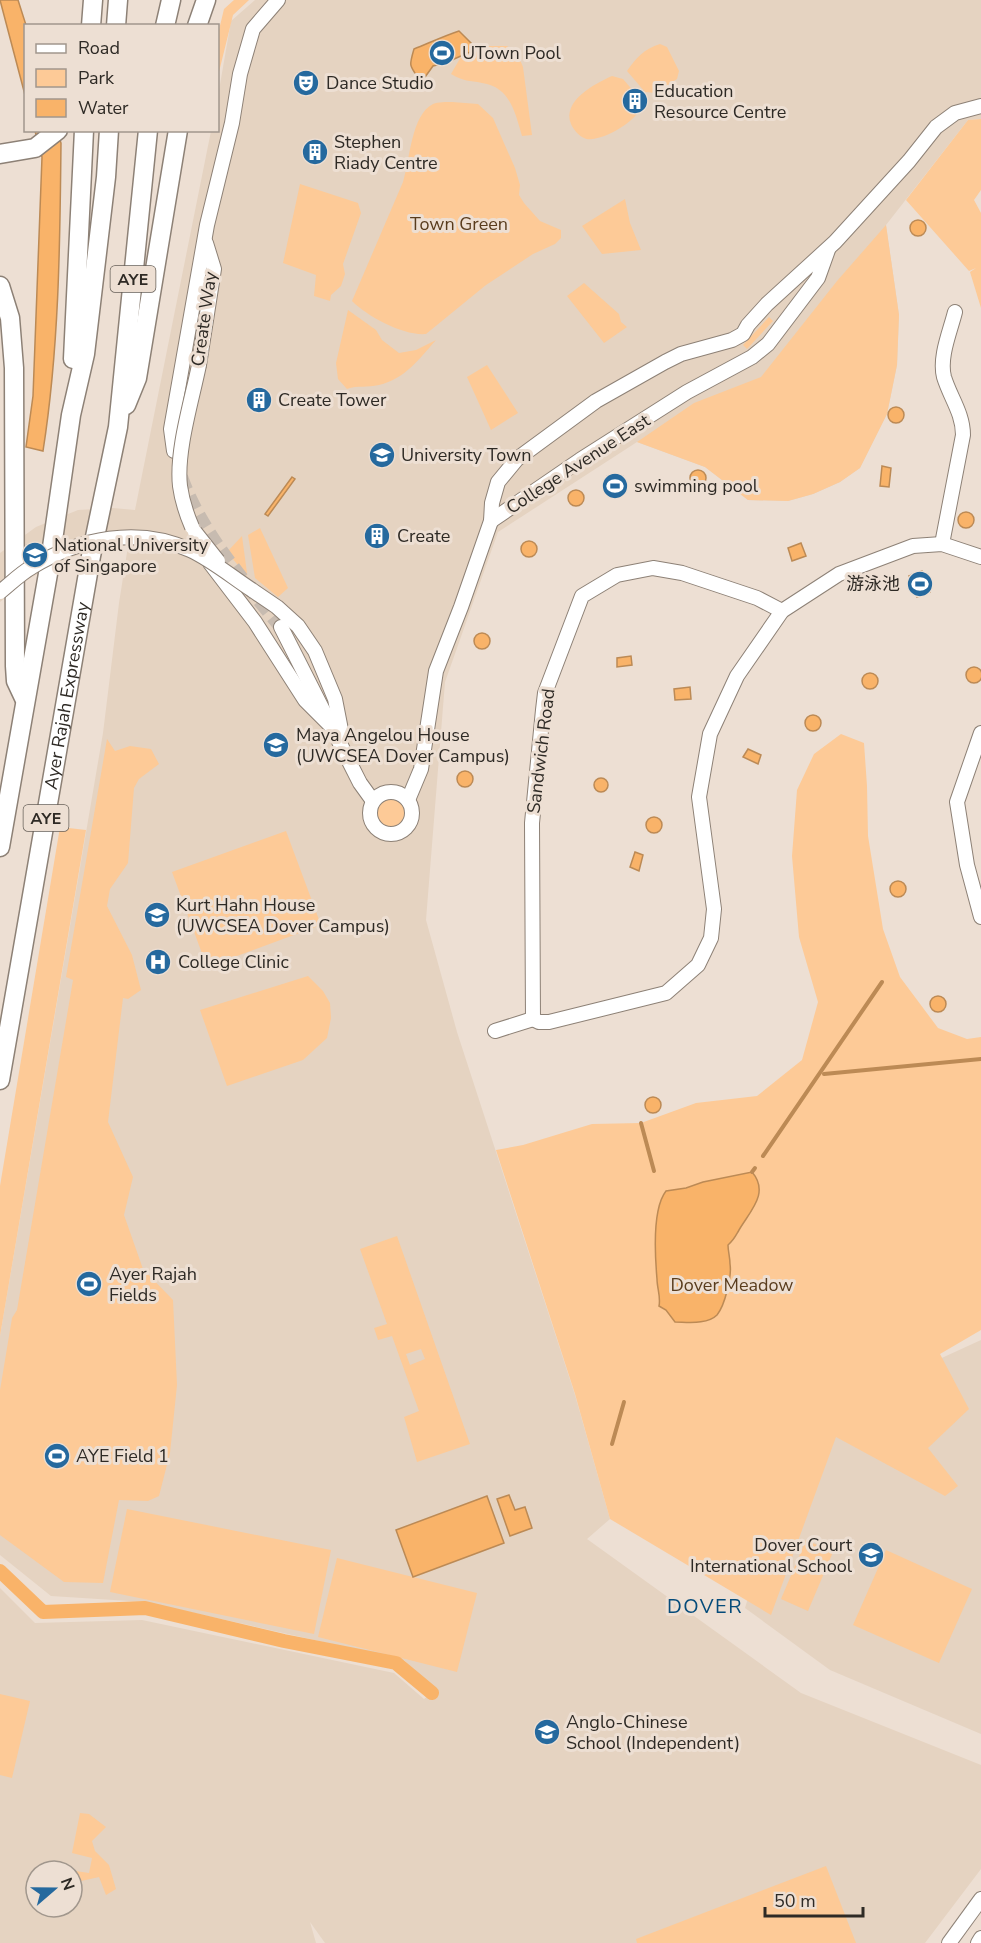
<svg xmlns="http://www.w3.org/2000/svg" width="981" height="1943" font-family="'Nunito Sans','Noto Sans SC',sans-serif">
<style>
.built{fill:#e5d3c1;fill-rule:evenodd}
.green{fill:#fdca97;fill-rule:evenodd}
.water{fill:#f9b369;stroke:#bc8a55;stroke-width:1.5}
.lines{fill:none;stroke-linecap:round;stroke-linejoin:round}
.stream{stroke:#bc8a55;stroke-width:4}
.canal{stroke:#f9b369;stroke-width:14}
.minor-tunnel{stroke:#c7bbb0;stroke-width:14;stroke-dasharray:14 7;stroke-linecap:butt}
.minor-casing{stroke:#8d8176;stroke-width:16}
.highway-casing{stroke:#8d8176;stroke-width:21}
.minor{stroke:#fff;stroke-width:14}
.highway{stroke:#fff;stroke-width:18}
.minor-bridge-casing{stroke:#8d8176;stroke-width:16;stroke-linecap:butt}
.minor-bridge{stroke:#fff;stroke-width:14}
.labels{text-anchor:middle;stroke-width:6;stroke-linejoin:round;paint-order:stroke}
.shield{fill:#eddfd3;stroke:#676059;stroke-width:1.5}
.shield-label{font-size:16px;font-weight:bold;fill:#2e2a25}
.poi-label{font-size:18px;fill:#2e2a25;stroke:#eddfd3;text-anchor:start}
.park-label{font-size:18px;fill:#593c1d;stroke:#eddfd3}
.street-label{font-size:18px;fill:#2e2a25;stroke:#eddfd3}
.neighbourhood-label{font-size:20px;letter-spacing:1.5px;fill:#054b7a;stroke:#eddfd3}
</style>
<rect width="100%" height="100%" fill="#eddfd3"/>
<!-- built -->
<g class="built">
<path d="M255,0H981V119L968,120L886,225L899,315L897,365L887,414L860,468L840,482L813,494L788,501L748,500L705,467L637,442L498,532L445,682L426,920L457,1032L575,1395L610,1519L587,1539L801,1693L981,1765V1869L925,1943H325L310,1922L316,1943H0V1588L35,1623L142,1620L394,1673L424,1699L436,1690L404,1660L145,1602L51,1596L0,1555V1336L103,733L119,603L128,546L107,545L69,558L30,578L0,602V553L36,527L78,510L113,508L135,510L211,131L218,130V96L231,21ZM36,1871H72V1907H36Z"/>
<path d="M981,1340V1734L830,1670L745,1608L777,1502L826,1411Z"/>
</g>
<!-- green -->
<g class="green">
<path d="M234,0H249L233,15L218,76V34L224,9Z"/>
<path d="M660,44L667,47L679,71L677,79L655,93L645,92L627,71C636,58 644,49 660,44Z"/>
<path d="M488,46H507L518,55L523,67L532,135L522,136C515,112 510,87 482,83C469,80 464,82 451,74L462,55L474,53Z"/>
<path d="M612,76L623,79C628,85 641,98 640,106C640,121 596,145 584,138C579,136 573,129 571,124C562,101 594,84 612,76Z"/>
<path d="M452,102L478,104L493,118L515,168L520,185L519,195L524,203L540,221L561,230V238L555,244L533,254L486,285L426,334C404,336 368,317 352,301L403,182C410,160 411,115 433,104C438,102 447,102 452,102Z"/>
<path d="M981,119V190L974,200L981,213V308L970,272L976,268L969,271L906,200L968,120Z"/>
<path d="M300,184L358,203L361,213L343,264L345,274L341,286L331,295L330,301L314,296L316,275L283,263Z"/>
<path d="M625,199L630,223L641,250L602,254L582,226Z"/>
<path d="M886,225L899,315L897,365L887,414L860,468L840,482L813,494L788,501L748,500L705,467L637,442L694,403L761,377L837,281Z"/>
<path d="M584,283L619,314L621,322L627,327L604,343L567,296Z"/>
<path d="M348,310L376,330L382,340L399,353L416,350L436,340C419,359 405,379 379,385C367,388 358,385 347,389L338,379L336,363Z"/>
<path d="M769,317L773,321L747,349L743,345Z"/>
<path d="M487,365L518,413L491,430L467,377Z"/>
<path d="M260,528L288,588L278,597L255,578L248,535Z"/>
<path d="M242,536L247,573V576L227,552Z"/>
<path d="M841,734L864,743L867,786L868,836L883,929L900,977L938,1028L967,1039L981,1037V1330L940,1354L969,1409L928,1448L958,1486L945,1496L836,1437L771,1615L610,1519L575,1394L496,1150L523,1145L592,1124L641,1123L696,1103L757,1096L802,1060L818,1002L799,937L792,856L797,790L814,754Z"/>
<path d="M107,739L115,751L130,746L151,749L159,764L139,779L134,788L128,863L110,889L107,906L132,955L141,990L128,999L123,998L108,1122L133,1177L124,1215L143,1269L173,1300L177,1385L170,1453L159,1496L148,1501L119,1500L103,1583L64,1582L0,1535V1390L12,1318L17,1310L73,980L66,977Z"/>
<circle cx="391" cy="813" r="15"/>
<path d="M60,827L86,830L0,1336V1186Z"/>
<path d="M286,831L321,925L207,967L172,872Z"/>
<path d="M308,976L323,991L330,1003L331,1018L327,1038L303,1060L227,1086L200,1010Z"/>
<path d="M397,1236L470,1444L417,1462L404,1417L419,1411L392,1336L378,1340L374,1328L387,1324L360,1249ZM421,1349L425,1359L410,1365L406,1354Z"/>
<path d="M127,1509L331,1550L314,1634L110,1592Z"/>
<path d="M806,1540L833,1552L808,1611L781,1599Z"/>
<path d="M886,1550L972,1589L939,1663L853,1625Z"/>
<path d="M337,1558L477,1593L457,1672L318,1637Z"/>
<path d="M0,1694L30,1701L12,1778L0,1775Z"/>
<path d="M80,1813L89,1814L106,1827L92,1841L95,1851L109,1865L116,1889L106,1895L99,1877L72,1883V1871L69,1870L89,1873L92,1858L72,1853Z"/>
<path d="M826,1866L856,1943H637L636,1939Z"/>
</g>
<!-- water -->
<g class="water">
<path d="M0,0H18L26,25L25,95Z"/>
<path d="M459,31L477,49L445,63L433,66L425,77L419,79C409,65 409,66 414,49C429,43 444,36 459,31Z"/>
<path d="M35,131H57L61,143C60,246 59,349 43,451L26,447L33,396L42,157Z"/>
<circle cx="918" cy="228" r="8"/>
<circle cx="896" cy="415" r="8"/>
<path d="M882,466L891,468L889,487L880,486Z"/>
<circle cx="698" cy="478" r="8"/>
<path d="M292,477L295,479L268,516L265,514Z"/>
<circle cx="576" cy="498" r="8"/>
<circle cx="966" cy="520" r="8"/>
<circle cx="529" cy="549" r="8"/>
<path d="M801,543L806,556L792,561L788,548Z"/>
<path d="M922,571L930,592L917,597L909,576Z"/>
<circle cx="482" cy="641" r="8"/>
<path d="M631,656L632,665L617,667V658Z"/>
<circle cx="974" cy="675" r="8"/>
<circle cx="870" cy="681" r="8"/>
<path d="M690,687L691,699L675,700L674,689Z"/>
<circle cx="813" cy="723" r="8"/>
<path d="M748,749L761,755L758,764L743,757Z"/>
<circle cx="465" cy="779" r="8"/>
<circle cx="601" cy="785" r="7"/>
<circle cx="654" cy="825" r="8"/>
<path d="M635,852L643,855L639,871L630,867Z"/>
<circle cx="898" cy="889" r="8"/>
<circle cx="938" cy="1004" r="8"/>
<circle cx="653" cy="1105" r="8"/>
<path d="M752,1172C770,1193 750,1211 739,1230C735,1237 734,1240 728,1245C728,1251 730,1257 730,1264C732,1276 725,1305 717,1315C707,1325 687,1322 675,1322L666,1310L659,1306C661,1297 657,1288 657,1279C655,1256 652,1209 666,1191L686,1188L703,1182Z"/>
<path d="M509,1495L515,1510L525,1507L532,1528L510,1536L497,1499Z"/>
<path d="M487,1496L504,1543L413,1577L396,1530Z"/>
</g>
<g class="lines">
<!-- stream -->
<g class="stream">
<path d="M824,1074L981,1059"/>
<path d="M641,1123L654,1171"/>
<path d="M763,1156L882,982"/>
<path d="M752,1172L755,1168"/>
<path d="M612,1444L624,1402"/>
</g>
<!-- canal -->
<path class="canal" d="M0,1571L43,1612L145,1608L284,1641L396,1663L432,1693"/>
<!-- minor-tunnel -->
<path class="minor-tunnel" d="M181,477C202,534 243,580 281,627"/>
<!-- minor casing -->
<g class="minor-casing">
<g id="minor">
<path d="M199,365L214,269L206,243"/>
<path d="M174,451L171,429L207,225L232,123L240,74L253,29L278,0"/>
<path d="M491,521L580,460L687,392L752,357L768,344L818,278L828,250"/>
<path d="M942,544L963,435C963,413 950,397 944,377C939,357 950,332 955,312"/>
<path d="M210,563L255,622L305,700L333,728"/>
<path d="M252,590L277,607L298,626L315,651L335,699L342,735"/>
<path d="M281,627L360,783L373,801"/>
<path d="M981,733L957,802L967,865L981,917"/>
<circle cx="391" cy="813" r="21"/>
<path d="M408,800L421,769L436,671L461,607L491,521L492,503L498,482L517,459L596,401L665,362L681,354L732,340L743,334L748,325L767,304L835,242L909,161L936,127L955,113L981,106"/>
<path d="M533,1019L539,1022H549L666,993L698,965L711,938L714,909L699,797L710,734L737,676L782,611L839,574L913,546L942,544L981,557"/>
<path d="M533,1019L532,823L543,710L545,693L582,596L617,575L653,568L682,573L757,598L782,611"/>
<path d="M495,1031L533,1019"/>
<path d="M949,1943L981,1899"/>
<path d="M978,1943L981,1938"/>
</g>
</g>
<!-- highway casing -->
<g class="highway-casing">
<g id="highway">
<path d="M91,26L93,0"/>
<path d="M116,26L118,0"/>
<path d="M165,26L171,0"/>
<path d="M197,26L206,0"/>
<path d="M0,154L35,148L58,130"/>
<path d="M0,286L10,318L14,368L15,666L16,681L24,698"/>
<path d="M73,359L84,130"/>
<path d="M126,405L137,378L178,130"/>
<path d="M0,847L49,568L71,415L85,354L106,177L109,130"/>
<path id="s1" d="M0,1080L91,556L118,427L148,130"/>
</g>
</g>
<!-- minor -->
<use href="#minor" class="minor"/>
<!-- highway -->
<use href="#highway" class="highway"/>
<!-- minor-bridge casing -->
<g class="minor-bridge-casing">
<g id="minor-bridge">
<path d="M192,527C186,513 182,501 180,486C176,451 192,400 199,365"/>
<path d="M195,532L218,561"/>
<path d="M0,592C10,584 21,573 32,567C80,538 138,526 190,550C212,560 232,577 252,590"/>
</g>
</g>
<!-- minor-bridge -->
<use href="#minor-bridge" class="minor-bridge"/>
</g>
<!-- icons -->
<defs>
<g id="stadium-disc" transform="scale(1.35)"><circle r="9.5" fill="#25699e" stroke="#eddfd3"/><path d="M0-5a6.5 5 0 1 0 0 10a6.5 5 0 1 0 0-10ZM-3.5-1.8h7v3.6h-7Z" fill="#fff"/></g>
<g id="theatre-disc" transform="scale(1.35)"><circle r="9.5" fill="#25699e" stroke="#eddfd3"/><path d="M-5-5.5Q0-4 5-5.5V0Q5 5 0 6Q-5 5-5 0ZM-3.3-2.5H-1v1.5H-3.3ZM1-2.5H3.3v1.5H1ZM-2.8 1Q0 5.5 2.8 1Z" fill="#fff"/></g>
<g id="building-disc" transform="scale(1.35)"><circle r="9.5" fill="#25699e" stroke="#eddfd3"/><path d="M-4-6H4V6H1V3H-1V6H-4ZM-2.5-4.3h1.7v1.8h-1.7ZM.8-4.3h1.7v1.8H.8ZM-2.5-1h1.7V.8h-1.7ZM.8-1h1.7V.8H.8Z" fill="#fff"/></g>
<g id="university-disc" transform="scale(1.35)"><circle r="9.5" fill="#25699e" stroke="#eddfd3"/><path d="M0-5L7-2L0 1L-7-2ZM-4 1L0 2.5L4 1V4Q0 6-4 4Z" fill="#fff"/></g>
<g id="school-disc" transform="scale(1.35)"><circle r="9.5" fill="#25699e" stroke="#eddfd3"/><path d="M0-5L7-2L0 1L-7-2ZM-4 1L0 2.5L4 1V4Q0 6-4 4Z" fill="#fff"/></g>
<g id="hospital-disc" transform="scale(1.35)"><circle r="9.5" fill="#25699e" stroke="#eddfd3"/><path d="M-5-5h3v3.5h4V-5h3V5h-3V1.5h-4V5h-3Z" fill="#fff"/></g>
</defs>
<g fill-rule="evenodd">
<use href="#stadium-disc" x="442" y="53"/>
<use href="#theatre-disc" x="306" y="83"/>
<use href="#building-disc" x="635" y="101"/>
<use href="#building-disc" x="315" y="152"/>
<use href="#building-disc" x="259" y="400"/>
<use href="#university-disc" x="382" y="455"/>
<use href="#stadium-disc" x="615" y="486"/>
<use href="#building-disc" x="377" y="536"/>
<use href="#university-disc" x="35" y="555"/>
<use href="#stadium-disc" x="920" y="584"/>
<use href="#school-disc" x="276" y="745"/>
<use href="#school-disc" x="157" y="915"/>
<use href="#hospital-disc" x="158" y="962"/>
<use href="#stadium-disc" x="89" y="1284"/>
<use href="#stadium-disc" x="57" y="1456"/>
<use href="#school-disc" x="871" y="1555"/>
<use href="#university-disc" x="547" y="1732"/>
</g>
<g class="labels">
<!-- shield labels -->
<g class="shield">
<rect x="110.5" y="266" width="45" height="26" rx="4.5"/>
<rect x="23.5" y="805" width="45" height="26" rx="4.5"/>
</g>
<g class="shield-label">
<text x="133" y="285">AYE</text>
<text x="46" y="824">AYE</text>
</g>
<!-- poi labels -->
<g class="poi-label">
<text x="462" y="59">UTown Pool</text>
<text x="326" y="89">Dance Studio</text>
<text x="654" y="97">Education<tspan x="654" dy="21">Resource Centre</tspan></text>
<text x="334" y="148">Stephen<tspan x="334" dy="21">Riady Centre</tspan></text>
<text x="278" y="406">Create Tower</text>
<text x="401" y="461">University Town</text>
<text x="634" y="492">swimming pool</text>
<text x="397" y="542">Create</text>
<text x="54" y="551">National University<tspan x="54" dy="21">of Singapore</tspan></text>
<text x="900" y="590" text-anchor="end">游泳池</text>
<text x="296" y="741">Maya Angelou House<tspan x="296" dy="21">(UWCSEA Dover Campus)</tspan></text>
<text x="176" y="911">Kurt Hahn House<tspan x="176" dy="21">(UWCSEA Dover Campus)</tspan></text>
<text x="178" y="968">College Clinic</text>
<text x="109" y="1280">Ayer Rajah<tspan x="109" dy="21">Fields</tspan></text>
<text x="76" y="1462">AYE Field 1</text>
<text x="852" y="1551" text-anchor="end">Dover Court<tspan x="852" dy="21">International School</tspan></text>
<text x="566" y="1728">Anglo-Chinese<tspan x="566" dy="21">School (Independent)</tspan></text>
</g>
<!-- park labels -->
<g class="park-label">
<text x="459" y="230">Town Green</text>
<text x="732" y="1291">Dover Meadow</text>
</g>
<!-- street labels -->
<g class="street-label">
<text transform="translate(204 319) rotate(-82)" y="6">Create Way</text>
<text transform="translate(578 464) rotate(-33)" y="6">College Avenue East</text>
<text dy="6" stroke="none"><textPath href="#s1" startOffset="390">Ayer Rajah Expressway</textPath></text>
<text transform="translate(541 751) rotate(-83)" y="6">Sandwich Road</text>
</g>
<!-- neighbourhood labels -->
<g class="neighbourhood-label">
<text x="705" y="1613">DOVER</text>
</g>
</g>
<!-- legend -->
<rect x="24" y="24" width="195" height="108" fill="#eddfd3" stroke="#a1978d" stroke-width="1.5"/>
<rect x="36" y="44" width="30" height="9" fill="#ffffff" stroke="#a1978d" stroke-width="1.5"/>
<text x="78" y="54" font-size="18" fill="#2e2a25">Road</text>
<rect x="36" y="69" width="30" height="18" fill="#fdca97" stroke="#a1978d" stroke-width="1.5"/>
<text x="78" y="84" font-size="18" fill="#2e2a25">Park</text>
<rect x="36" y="99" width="30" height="18" fill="#f9b369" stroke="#a1978d" stroke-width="1.5"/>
<text x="78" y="114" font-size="18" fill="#2e2a25">Water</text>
<!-- north arrow -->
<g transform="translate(54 1889) rotate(70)"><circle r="28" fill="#eddfd3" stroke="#a1978d" stroke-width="1.5"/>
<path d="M0-4.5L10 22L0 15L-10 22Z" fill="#25699e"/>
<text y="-9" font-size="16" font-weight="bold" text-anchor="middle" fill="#2e2a25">N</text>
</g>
<!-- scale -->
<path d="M765 1907v9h98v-9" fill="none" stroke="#2e2a25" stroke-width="3"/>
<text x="774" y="1907" font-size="18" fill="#2e2a25" stroke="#eddfd3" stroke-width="4.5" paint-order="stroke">50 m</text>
</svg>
